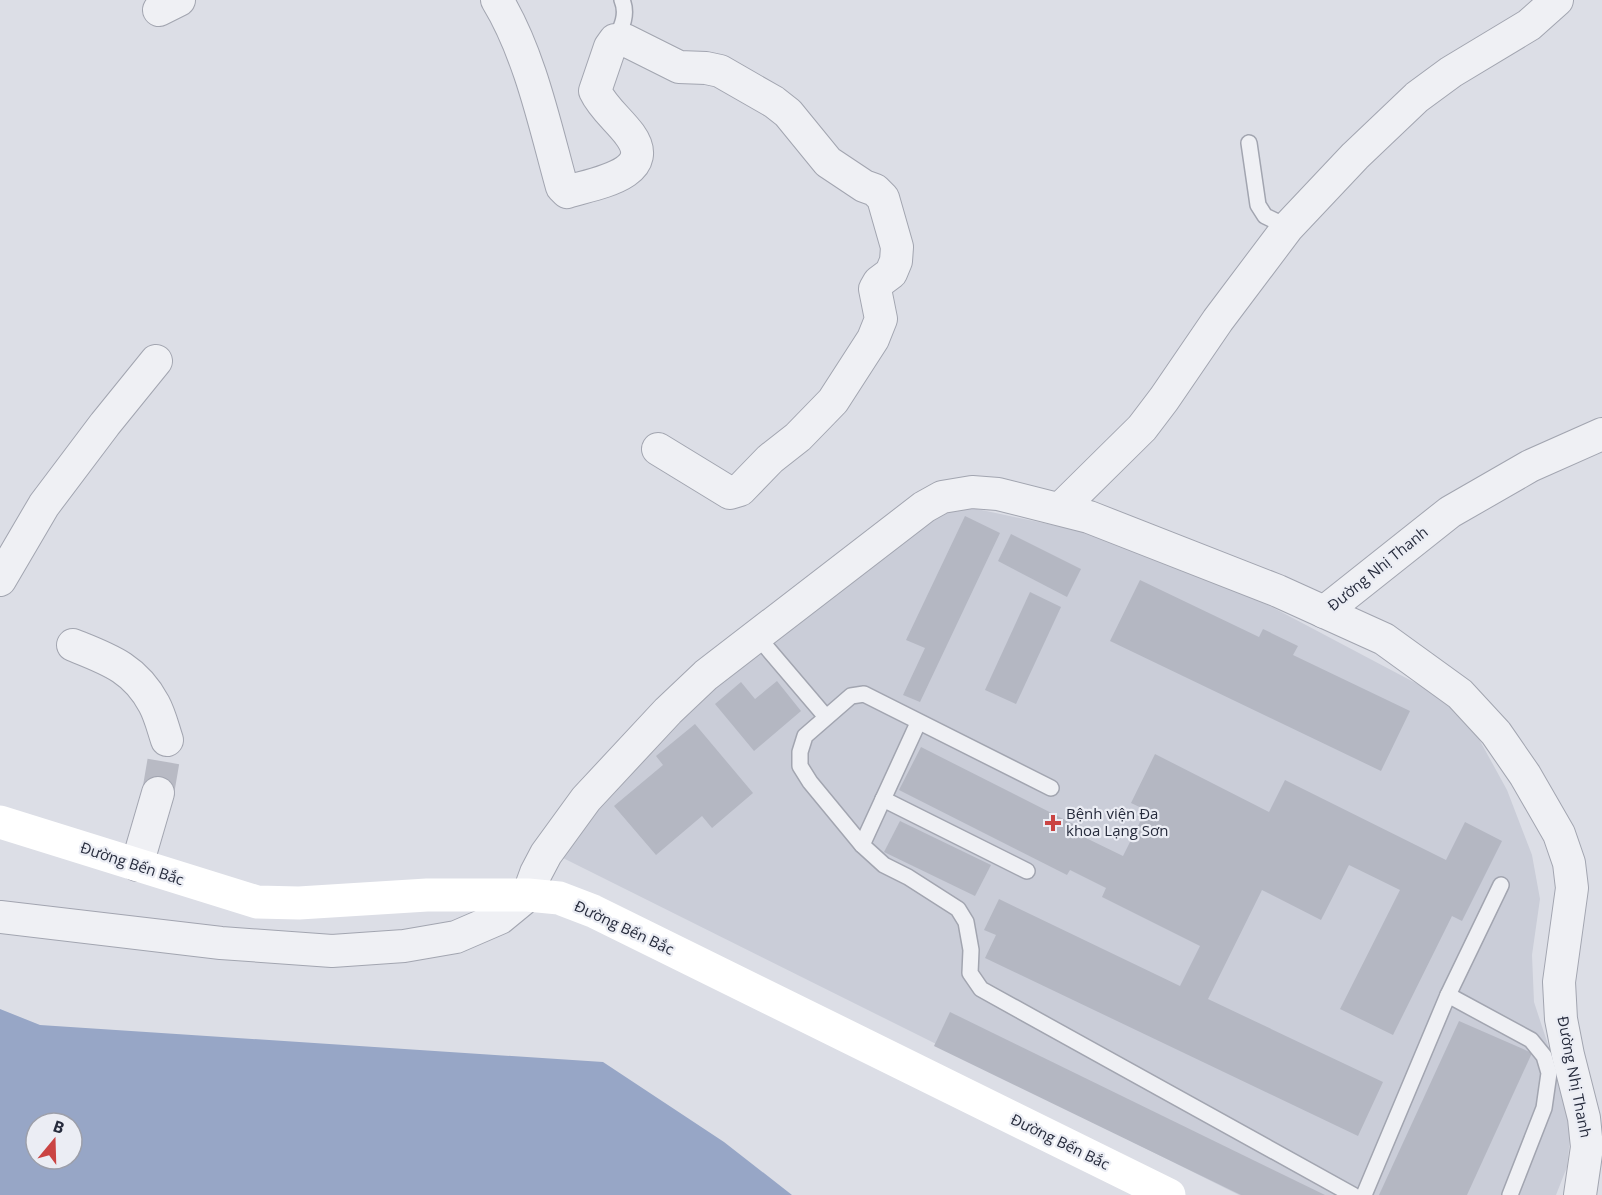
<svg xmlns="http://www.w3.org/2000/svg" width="1602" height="1195" font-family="'Open Sans',sans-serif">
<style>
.built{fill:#cacdd8}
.water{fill:#97a6c6;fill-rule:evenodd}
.building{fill:#b4b7c2}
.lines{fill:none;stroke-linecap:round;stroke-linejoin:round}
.street-tunnel{stroke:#b8bac4;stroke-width:32;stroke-dasharray:32 16;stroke-linecap:butt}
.lane-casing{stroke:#a2a5b0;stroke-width:18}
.street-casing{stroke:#a2a5b0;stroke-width:34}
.lane{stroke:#eff0f4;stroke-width:15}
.street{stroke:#eff0f4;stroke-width:32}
.secondary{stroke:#fff;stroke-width:33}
.poi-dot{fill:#ca4443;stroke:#ebedf4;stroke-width:2}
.labels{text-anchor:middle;stroke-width:4.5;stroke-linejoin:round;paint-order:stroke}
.street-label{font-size:15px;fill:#262b3c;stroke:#ebedf4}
.poi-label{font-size:15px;fill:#262b3c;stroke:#ebedf4;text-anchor:start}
</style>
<rect width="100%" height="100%" fill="#dcdee6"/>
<!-- built -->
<path class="built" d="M958,505L1105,536L1249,595L1442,697L1468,719L1507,790L1532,855L1540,899L1532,955L1534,1002L1572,1118L1567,1167L1556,1195H1239L561,857L621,774L719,684L794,623L938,516Z"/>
<!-- water -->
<path class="water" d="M0,1009L40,1025L603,1062L724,1142L792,1195H0ZM36,1123H72V1159H36Z"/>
<!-- building -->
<g class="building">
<path d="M965,516L1000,533L920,702L903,695L925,648L906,640Z"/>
<path d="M1011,534L1081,569L1067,597L998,561Z"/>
<path d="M1140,580L1259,637L1263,629L1298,646L1293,655L1410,711L1381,771L1110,641Z"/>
<path d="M1030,592L1061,607L1016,704L985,690Z"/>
<path d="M777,681L801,711L754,751L715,704L741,682L755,699Z"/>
<path d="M695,724L753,793L712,828L702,816L656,855L614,806L663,765L656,756Z"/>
<path d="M921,747L1089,832L1086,838L1123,856L1146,810L1131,803L1155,754L1269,812L1285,780L1446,860L1465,822L1502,841L1462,921L1452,916L1393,1035L1340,1009L1400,890L1349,865L1321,920L1262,890L1208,999L1383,1082L1358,1136L985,958L996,935L984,930L999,899L1180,986L1200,946L1102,897L1106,888L1070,870L1067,875L899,790Z"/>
<path d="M900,821L991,865L975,896L884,852Z"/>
<path d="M950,1012L1325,1195H1241L934,1046Z"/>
<path d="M1459,1021L1532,1053L1467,1195H1379Z"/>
</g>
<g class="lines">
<!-- street-tunnel -->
<path class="street-tunnel" d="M158,793L167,740"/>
<!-- lane casing -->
<g class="lane-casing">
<g id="lane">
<path d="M615,40C622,27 628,14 622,0"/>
<path d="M1249,143L1258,205L1265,216L1288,227"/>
<path d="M757,636L826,717"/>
<path d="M1051,788L864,694L851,696L805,736L800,752V766L810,782L862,845L884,865L908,877L958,909L966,922L971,950L970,973L981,989L1353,1195"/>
<path d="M883,799L1027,871"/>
<path d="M862,845L918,723"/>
<path d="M1448,995L1531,1040L1544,1056L1549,1073L1544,1108L1510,1195"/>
<path d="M1364,1195L1448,995L1501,885"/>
</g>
</g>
<!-- street casing -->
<g class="street-casing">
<g id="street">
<path d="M497,0C530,54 545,126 562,187L567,192C591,184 659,175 630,135C619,120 603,108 595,91L610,47L615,40H625L679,67L706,68L720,71L774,102L788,113L828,162L864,186L875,190L883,198L897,247L896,261L891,273L879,282L875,289L881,319L873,339L833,401L798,437L770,459L740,490L730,493L658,449"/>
<path d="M159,10L179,0"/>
<path d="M1060,509L1142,428L1164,399L1218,320L1288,227L1355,156L1417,97L1451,72L1529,25L1557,0"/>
<path d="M0,580L44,505L105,424L156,361"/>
<path d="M1324,612L1450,512L1530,466L1602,434"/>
<path d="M73,645C108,659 135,668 154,704C160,715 163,728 167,740"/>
<path d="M137,865L158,793"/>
<path d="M0,917L221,943L332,951L404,946L456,937L500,918L528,895L536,873L546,854L586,799L668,711L706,675L924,507L942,497L972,492L998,494L1089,517L1278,591L1384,639L1460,694L1496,733L1525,775L1559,834L1569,863L1572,888L1559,982L1561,1019L1568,1055L1584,1118L1587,1147L1580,1195"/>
</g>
</g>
<!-- lane -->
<use href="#lane" class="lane"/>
<!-- street -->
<use href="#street" class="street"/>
<!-- secondary -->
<path class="secondary" d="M0,822L257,902L299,903L427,895H528L559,898L593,911L1169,1195"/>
</g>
<!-- markers -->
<path class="poi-dot" d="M1050 814h6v6h6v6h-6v6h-6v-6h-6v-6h6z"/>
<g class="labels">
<!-- street labels -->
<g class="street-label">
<text transform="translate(1378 569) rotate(-39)" y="5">Đường Nhị Thanh</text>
<text transform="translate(132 864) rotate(18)" y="5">Đường Bến Bắc</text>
<text transform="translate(624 928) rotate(25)" y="5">Đường Bến Bắc</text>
<text transform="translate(1574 1077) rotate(79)" y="5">Đường Nhị Thanh</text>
<text transform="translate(1060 1142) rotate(26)" y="5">Đường Bến Bắc</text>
</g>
<!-- poi labels -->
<g class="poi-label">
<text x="1066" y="819">Bệnh viện Đa<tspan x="1066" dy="17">khoa Lạng Sơn</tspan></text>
</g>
</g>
<!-- north arrow -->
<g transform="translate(54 1141) rotate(19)"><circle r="28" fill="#ebedf4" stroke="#9c9faa" stroke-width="1.5"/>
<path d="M0-4.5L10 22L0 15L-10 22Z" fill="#ca4443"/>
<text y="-9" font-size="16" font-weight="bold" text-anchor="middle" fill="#262b3c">B</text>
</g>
</svg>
